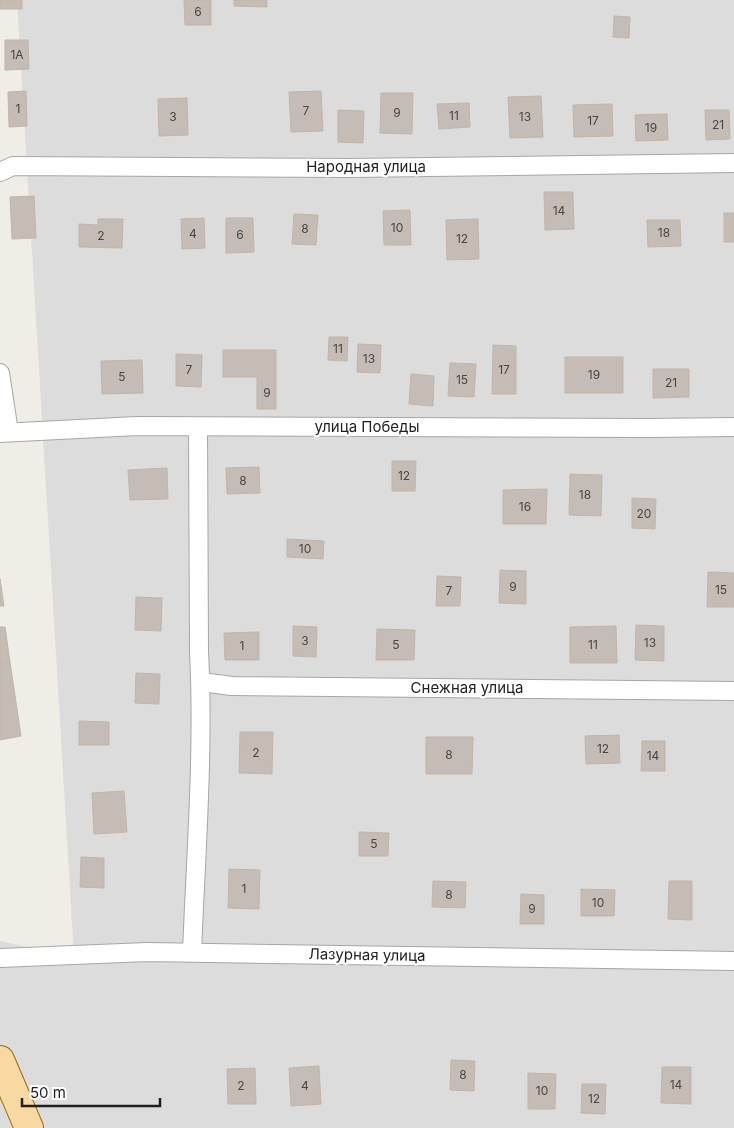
<svg xmlns="http://www.w3.org/2000/svg" width="734" height="1128" font-family="Inter,sans-serif">
<style>
.residential{fill:#dddcdc}
.building{fill:#c4bcb5;stroke:#c1b5a9}
.lines{fill:none;stroke-linecap:round;stroke-linejoin:round}
.street-casing{stroke:#a6a6a6;stroke-width:20}
.primary-casing{stroke:#966f05;stroke-width:30}
.street{stroke:#fff;stroke-width:18}
.primary{stroke:#f9d9a2;stroke-width:28}
.labels{text-anchor:middle;stroke-width:4.5;stroke-linejoin:round;paint-order:stroke}
.number-label{font-size:12px;fill:#484644}
.street-label{font-size:15px;fill:#1f1f1f;stroke:#fff}
</style>
<rect width="100%" height="100%" fill="#f0ede6"/>
<!-- residential -->
<path class="residential" d="M17,0H734V1128H0V941L74,957Z"/>
<!-- building -->
<g class="building">
<rect x="0" y="0" width="22" height="9"/>
<path d="M184,0H211V25H185Z"/>
<path d="M234,0H267V7L234,6Z"/>
<path d="M614,16L630,17L629,38L613,37Z"/>
<path d="M5,40H28L29,69L5,70Z"/>
<path d="M26,91L27,126L9,127L8,92Z"/>
<path d="M321,91L323,131L291,132L289,92Z"/>
<path d="M381,93H413L412,134L380,133Z"/>
<path d="M541,96L543,137L510,138L508,97Z"/>
<path d="M187,98L188,135L159,136L158,99Z"/>
<path d="M469,103L470,127L439,129L437,104Z"/>
<path d="M612,104L613,136L574,137L573,105Z"/>
<path d="M338,110L364,111L363,143L338,142Z"/>
<path d="M705,110H729L730,139L706,140Z"/>
<path d="M667,114L668,140L636,141L635,115Z"/>
<path d="M544,192H573L574,229L545,230Z"/>
<path d="M34,196L36,238L12,239L10,197Z"/>
<path d="M410,210L411,245H384L383,211Z"/>
<rect x="724" y="213" width="10" height="29"/>
<path d="M294,214L318,215L316,245L292,244Z"/>
<path d="M204,218L205,248L182,249L181,219Z"/>
<path d="M226,218H253L254,252L226,253Z"/>
<path d="M98,219H123L122,248L79,247V224L98,225Z"/>
<path d="M478,219L479,259L447,260L446,220Z"/>
<path d="M647,220H680L681,246L648,247Z"/>
<path d="M329,337H348L347,361L328,360Z"/>
<path d="M358,344L381,345L380,373L357,372Z"/>
<path d="M493,345L516,346V394H492Z"/>
<path d="M223,350H276V409H257V377H223Z"/>
<path d="M176,354L202,355L201,387L176,386Z"/>
<rect x="565" y="357" width="58" height="36"/>
<path d="M142,360L143,393L102,394L101,361Z"/>
<path d="M450,363L476,364L474,397L448,396Z"/>
<path d="M653,369H689V397L653,398Z"/>
<path d="M411,374L434,376L433,406L409,404Z"/>
<path d="M392,461H416L415,491H392Z"/>
<path d="M259,467L260,493L227,494L226,468Z"/>
<path d="M167,468L168,499L130,500L128,470Z"/>
<path d="M570,474L602,475L601,516L569,515Z"/>
<path d="M547,489L546,524H503V490Z"/>
<path d="M632,498L656,499L655,529L632,528Z"/>
<path d="M287,539L324,541L323,559L287,557Z"/>
<path d="M500,570L526,571V604L499,603Z"/>
<path d="M708,572L734,573V607H707Z"/>
<path d="M437,576L461,577L460,606H436Z"/>
<path d="M0,579L4,606H0Z"/>
<path d="M136,597L162,598L161,631L135,630Z"/>
<path d="M636,625L664,626V661L635,660Z"/>
<path d="M293,626L317,627L316,657L293,656Z"/>
<path d="M616,626L617,663H570V627Z"/>
<path d="M0,627H5L10,662L0,663Z"/>
<path d="M377,629L415,630L414,660H376Z"/>
<path d="M259,632V660H225L224,633Z"/>
<path d="M10,662L21,736L0,740V663Z"/>
<path d="M136,673L160,674L159,704L135,703Z"/>
<path d="M79,721L109,722V745H79Z"/>
<path d="M240,732H273L272,774L239,773Z"/>
<path d="M619,735L620,763L586,764L585,736Z"/>
<path d="M426,737H473L472,774H426Z"/>
<path d="M642,741H665V771H641Z"/>
<path d="M124,791L127,832L94,834L92,793Z"/>
<path d="M359,832L389,833L388,856H359Z"/>
<path d="M81,857L104,858V888L80,887Z"/>
<path d="M229,869L260,870L259,909L228,908Z"/>
<path d="M433,881L466,882L465,908L432,907Z"/>
<path d="M669,881H692V920L668,919Z"/>
<path d="M581,889L615,890L614,916H581Z"/>
<path d="M521,894L544,895V924H520Z"/>
<path d="M451,1060L475,1061L474,1091L450,1090Z"/>
<path d="M319,1066L321,1104L291,1106L289,1068Z"/>
<path d="M662,1067H691V1104L661,1103Z"/>
<path d="M255,1068L256,1104H228L227,1069Z"/>
<path d="M528,1073L556,1074L555,1109H528Z"/>
<path d="M582,1084H606L605,1114L581,1113Z"/>
</g>
<g class="lines">
<!-- street casing -->
<g class="street-casing">
<g id="street">
<path d="M0,172L13,166L349,168L734,163"/>
<path d="M0,373L9,432"/>
<path d="M0,433L137,426L648,428L734,427"/>
<path d="M201,682L232,686L734,691"/>
<path d="M192,952C196,852 204,751 199,651L198,427"/>
<path d="M0,958L147,952L734,961"/>
</g>
</g>
<!-- primary casing -->
<g class="primary-casing">
<path id="primary" d="M0,1060L29,1128"/>
</g>
<!-- street -->
<use href="#street" class="street"/>
<!-- primary -->
<use href="#primary" class="primary"/>
</g>
<g class="labels">
<!-- number labels -->
<g class="number-label">
<text x="198" y="16">6</text>
<text x="17" y="59">1А</text>
<text x="18" y="113">1</text>
<text x="306" y="115">7</text>
<text x="397" y="117">9</text>
<text x="454" y="120">11</text>
<text x="173" y="121">3</text>
<text x="525" y="121">13</text>
<text x="593" y="125">17</text>
<text x="718" y="129">21</text>
<text x="651" y="132">19</text>
<text x="559" y="215">14</text>
<text x="397" y="232">10</text>
<text x="305" y="233">8</text>
<text x="664" y="237">18</text>
<text x="193" y="238">4</text>
<text x="240" y="239">6</text>
<text x="101" y="240">2</text>
<text x="462" y="243">12</text>
<text x="338" y="353">11</text>
<text x="369" y="363">13</text>
<text x="189" y="374">7</text>
<text x="504" y="374">17</text>
<text x="594" y="379">19</text>
<text x="122" y="381">5</text>
<text x="462" y="384">15</text>
<text x="671" y="387">21</text>
<text x="267" y="397">9</text>
<text x="404" y="480">12</text>
<text x="243" y="485">8</text>
<text x="585" y="499">18</text>
<text x="525" y="511">16</text>
<text x="644" y="518">20</text>
<text x="305" y="553">10</text>
<text x="513" y="591">9</text>
<text x="721" y="594">15</text>
<text x="449" y="595">7</text>
<text x="305" y="645">3</text>
<text x="650" y="647">13</text>
<text x="396" y="649">5</text>
<text x="593" y="649">11</text>
<text x="242" y="650">1</text>
<text x="603" y="753">12</text>
<text x="256" y="757">2</text>
<text x="449" y="759">8</text>
<text x="653" y="760">14</text>
<text x="374" y="848">5</text>
<text x="244" y="893">1</text>
<text x="449" y="899">8</text>
<text x="598" y="907">10</text>
<text x="532" y="913">9</text>
<text x="463" y="1079">8</text>
<text x="676" y="1089">14</text>
<text x="241" y="1090">2</text>
<text x="305" y="1090">4</text>
<text x="542" y="1095">10</text>
<text x="594" y="1103">12</text>
</g>
<!-- street labels -->
<g class="street-label">
<text x="366" y="172">Народная улица</text>
<text x="367" y="432">улица Победы</text>
<text x="467" y="693">Снежная улица</text>
<text transform="translate(367 955) rotate(1)" y="5">Лазурная улица</text>
</g>
</g>
<!-- scale -->
<path d="M22 1098v8h138v-8" fill="none" stroke="#1f1f1f" stroke-width="2.5"/>
<text x="30" y="1098" font-size="15" fill="#1f1f1f" stroke="#ffffff" stroke-width="4" paint-order="stroke">50 m</text>
</svg>
